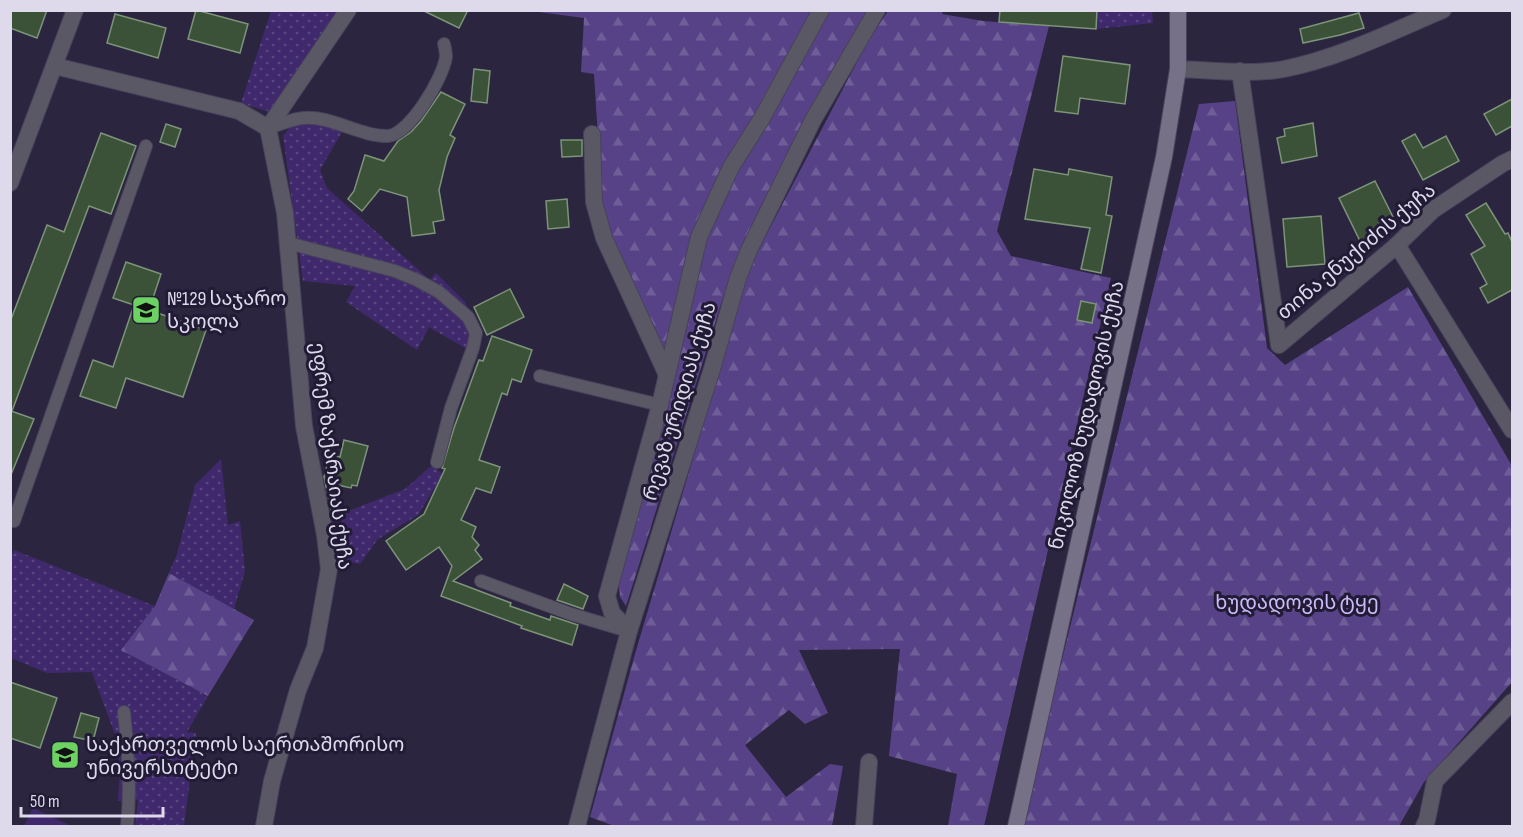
<svg xmlns="http://www.w3.org/2000/svg" width="1523" height="837" font-family="'Sofia Sans Condensed','Noto Sans Georgian',sans-serif">
<style>
.grass{fill:url(#grass-dots)}
.forest{fill:url(#forest-firs)}
.pitch{fill:#3f296c}
.building{fill:#3b5138;stroke:#7c9479;stroke-width:1.5}
.lines{fill:none;stroke-linecap:round;stroke-linejoin:round}
.service-casing{stroke:#48425c;stroke-width:14}
.minor-casing{stroke:#48425c;stroke-width:18}
.tertiary-casing{stroke:#48425c;stroke-width:18}
.secondary-casing{stroke:#48425c;stroke-width:18}
.service{stroke:#5b5866;stroke-width:12}
.minor{stroke:#5b5866;stroke-width:16}
.tertiary{stroke:#5b5866;stroke-width:16}
.secondary{stroke:#767187;stroke-width:16}
.labels{text-anchor:middle;stroke-width:6;stroke-linejoin:round;paint-order:stroke}
.street-label{font-size:20px;fill:#dedaec;stroke:#221b35}
.poi-label{font-size:20px;fill:#dedaec;stroke:#221b35;text-anchor:start}
.park-label{font-size:20px;fill:#c9bbf7;stroke:#221b35}
</style>
<defs>
<pattern id="grass-dots" width="8" height="8" patternUnits="userSpaceOnUse" patternTransform="scale(1.5)"><rect width="8" height="8" fill="#3f296c"/><path d="M2 2h.1M6 6h.1" fill="none" stroke="#5a4781" stroke-width="1.8" stroke-linecap="round"/></pattern>
<pattern id="forest-firs" width="22" height="20" patternUnits="userSpaceOnUse" patternTransform="scale(1.5)"><rect width="22" height="20" fill="#574287"/><path d="M5 1l3.5 6h-7zM16 11l3.5 6h-7z" fill="#6f5d98"/></pattern>
</defs>
<rect width="100%" height="100%" fill="#2c2540"/>
<!-- grass -->
<g class="grass">
<path d="M271,11H340L270,112L241,103Z"/>
<path d="M1097,11H1152L1153,23L1096,29Z"/>
<path d="M307,122L343,130L320,170L327,188L430,280L436,273L465,302L482,339L477,355L429,327L417,350L346,302L355,286L303,281L283,136L292,125Z"/>
<path d="M221,459L228,525L240,521L245,571L234,609L169,573L177,554L195,485Z"/>
<path d="M431,466L443,474L418,515L378,539L360,564L334,559L326,510L343,513L405,489Z"/>
<path d="M14,550L155,606L122,650L208,696L187,732L196,733L184,826H135L138,800L118,801L120,771L117,740L92,672L47,673L11,658L10,558Z"/>
</g>
<!-- forest -->
<g class="forest">
<path d="M531,11H812L725,174L668,351L661,353L612,246L602,202L594,74L581,72L584,18Z"/>
<path d="M827,11H868L741,248L720,307L626,606L620,597L619,585L710,227L727,187Z"/>
<path d="M888,11H943L942,14L983,21L1049,26L997,231L1011,256L1111,278L984,826H948L957,774L889,756L900,649L799,650L828,713L805,724L789,710L745,745L786,797L830,764L843,766L832,826H614L590,817L635,654L750,266L868,41Z"/>
<path d="M1235,101L1267,348L1285,365L1408,287L1512,466V682L1424,782L1399,826H1021L1199,104Z"/>
<path d="M169,573L254,620L208,696L121,650L155,606Z"/>
</g>
<!-- pitch -->
<path class="pitch" d="M33,808L71,826H24Z"/>
<!-- building -->
<g class="building">
<path d="M10,10H47L37,38L10,28Z"/>
<path d="M196,10L248,24L240,53L188,39Z"/>
<path d="M422,10H468L459,28Z"/>
<path d="M1000,10H1097L1096,29L999,22Z"/>
<path d="M1359,13L1364,28L1340,35L1303,43L1300,29Z"/>
<path d="M115,14L166,28L158,58L107,43Z"/>
<path d="M1063,56L1130,65L1125,104L1080,98L1078,114L1055,111Z"/>
<path d="M474,69L490,71L487,103L471,101Z"/>
<path d="M441,92L465,104L450,135L455,138L447,157L439,190L444,220L433,222L435,233L412,236L407,197L380,189L362,211L348,199L354,191L365,155L384,161L398,141L411,132L421,121Z"/>
<path d="M1512,99V126L1496,135L1484,114Z"/>
<path d="M1313,123L1317,156L1282,163L1277,138L1285,136L1284,129Z"/>
<path d="M166,124L181,129L175,147L160,142Z"/>
<path d="M101,133L136,146L111,214L89,206L12,411H11L34,419L10,477V322L47,225L64,232Z"/>
<path d="M1415,134L1423,148L1446,136L1459,161L1423,180L1402,141Z"/>
<path d="M561,140H582V156L562,157Z"/>
<path d="M1034,169L1068,175L1069,169L1112,177L1106,215L1112,216L1101,273L1081,269L1090,228L1025,219Z"/>
<path d="M1375,181L1396,223L1360,241L1339,198Z"/>
<path d="M567,199L569,227L548,229L546,201Z"/>
<path d="M1486,203L1505,234L1508,233L1512,242V290L1488,303L1480,288L1487,284L1471,254L1485,246L1466,215Z"/>
<path d="M1321,216L1325,264L1287,267L1283,219Z"/>
<path d="M126,262L161,274L149,310L206,330L183,397L126,378L116,408L80,396L93,360L113,367L134,305L113,298Z"/>
<path d="M510,289L524,317L487,335L474,307Z"/>
<path d="M1081,301L1096,304L1092,323L1077,320Z"/>
<path d="M492,336L532,350L521,382L512,379L507,395L502,393L479,460L500,467L491,493L476,488L461,520L476,527L472,537L479,545L475,550L482,559L453,581L511,603L510,606L550,620L551,616L578,625L572,645L521,628L522,626L441,596L452,566L439,547L406,570L386,541L424,514L445,469L442,468L454,428L479,360L483,361Z"/>
<path d="M344,440L368,446L357,486L352,485L351,488L337,485L331,510L324,477L330,454L340,457Z"/>
<path d="M564,584L588,596L583,609L557,600Z"/>
<path d="M10,682L57,698L40,748L10,738Z"/>
<path d="M81,713L99,718L93,741L74,737Z"/>
</g>
<g class="lines">
<!-- service casing -->
<g class="service-casing">
<g id="service">
<path d="M268,128C279,125 291,119 303,118C330,115 361,137 388,136C410,134 443,78 446,57C446,53 445,48 444,44"/>
<path d="M288,243L395,271L417,280L439,292L468,317L476,333L473,348L451,408L437,462"/>
<path d="M540,376L660,405"/>
<path d="M10,519L14,521L146,146"/>
<path d="M481,581L571,614L628,631"/>
<path d="M124,712C128,751 131,788 127,826"/>
</g>
</g>
<!-- minor casing -->
<g class="minor-casing">
<g id="minor">
<path d="M55,66L239,111L268,128L285,213L304,426L325,535L329,569L315,648L298,690L272,781L264,826"/>
<path d="M1178,69C1210,70 1253,75 1284,69C1339,58 1391,32 1443,10"/>
<path d="M1240,71L1279,345L1397,245L1433,210L1502,164L1512,159"/>
<path d="M268,128L348,10"/>
<path d="M592,134L594,202L604,238L667,375"/>
<path d="M10,183L75,10"/>
<path d="M1397,245L1512,430"/>
<path d="M629,631L612,613L607,596L660,405L699,237L731,167L762,118L821,10"/>
<path d="M864,826L869,762"/>
<path d="M1424,826L1427,820L1435,781L1512,702"/>
</g>
</g>
<!-- tertiary casing -->
<g class="tertiary-casing">
<path id="tertiary" d="M577,826L629,631L712,369L738,278L749,250L813,120L877,10"/>
</g>
<!-- secondary casing -->
<g class="secondary-casing">
<path id="secondary" d="M1016,826L1164,157L1178,69V10"/>
</g>
<!-- service -->
<use href="#service" class="service"/>
<!-- minor -->
<use href="#minor" class="minor"/>
<!-- tertiary -->
<use href="#tertiary" class="tertiary"/>
<!-- secondary -->
<use href="#secondary" class="secondary"/>
</g>
<!-- icons -->
<defs>
<g id="school-square" transform="scale(1.5)"><rect x="-9" y="-9" width="18" height="18" rx="4" fill="#6cd362" stroke="#221b35"/><path d="M0-5L7-2L0 1L-7-2ZM-4 1L0 2.5L4 1V4Q0 6-4 4Z" fill="#111"/></g>
<g id="university-square" transform="scale(1.5)"><rect x="-9" y="-9" width="18" height="18" rx="4" fill="#6cd362" stroke="#221b35"/><path d="M0-5L7-2L0 1L-7-2ZM-4 1L0 2.5L4 1V4Q0 6-4 4Z" fill="#111"/></g>
</defs>
<g fill-rule="evenodd">
<use href="#school-square" x="146" y="310"/>
<use href="#university-square" x="65" y="755"/>
</g>
<g class="labels">
<!-- street labels -->
<g class="street-label">
<text transform="translate(1356 251) rotate(-40)" y="7">თინა ენუქიძის ქუჩა</text>
<text transform="translate(679 401) rotate(-73)" y="7">რევაზ ურიდიას ქუჩა</text>
<text transform="translate(1086 415) rotate(-77)" y="7">ნიკოლოზ ხუდადოვის ქუჩა</text>
<text transform="translate(332 456) rotate(83)" y="7">ეფრემ ზაქარაიას ქუჩა</text>
</g>
<!-- poi labels -->
<g class="poi-label">
<text x="167" y="305">№129 საჯარო<tspan x="167" dy="23">სკოლა</tspan></text>
<text x="86" y="751">საქართველოს საერთაშორისო<tspan x="86" dy="23">უნივერსიტეტი</tspan></text>
</g>
<!-- park labels -->
<g class="park-label">
<text x="1297" y="609">ხუდადოვის ტყე</text>
</g>
</g>
<!-- border -->
<rect width="1523" height="837" fill="none" stroke="#dedaec" stroke-width="24"/>
<!-- scale -->
<path d="M21 807v9h142v-9" fill="none" stroke="#dedaec" stroke-width="3"/>
<text x="30" y="807" font-size="18" fill="#dedaec" stroke="#221b35" stroke-width="4.5" paint-order="stroke">50 m</text>
</svg>
